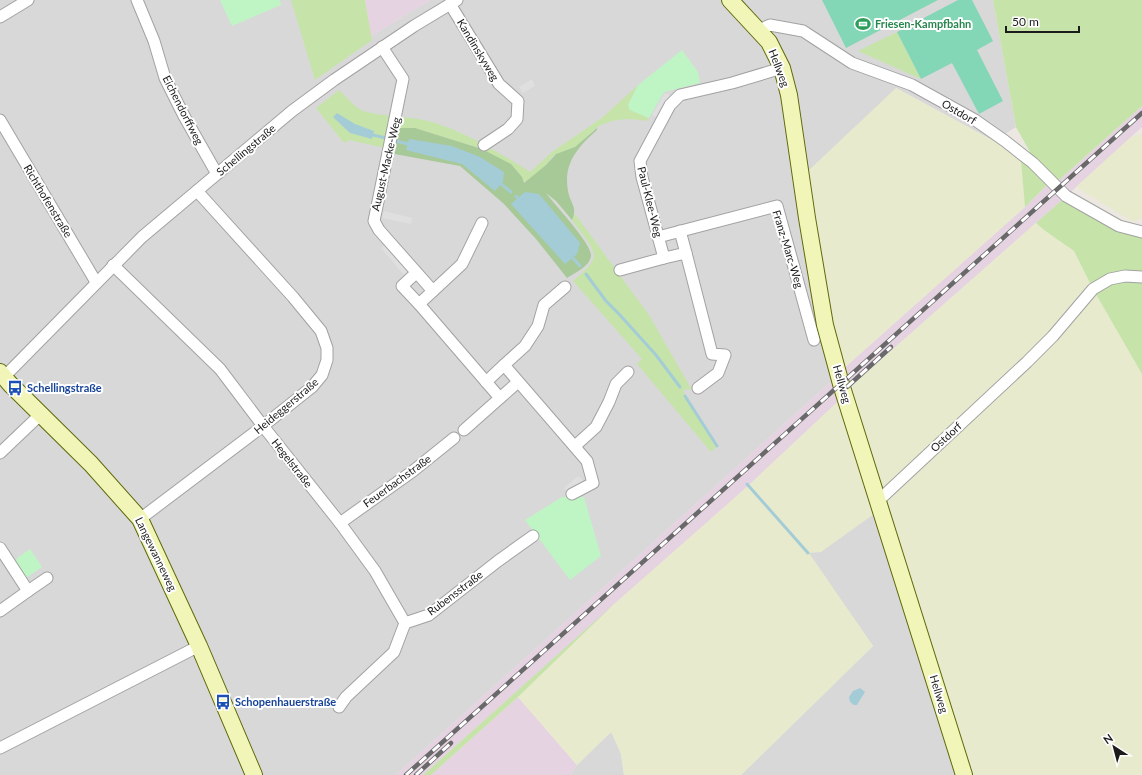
<svg xmlns="http://www.w3.org/2000/svg" width="1142" height="775" font-family="Lato,sans-serif">
<style>
.residential{fill:#d9d8d8}
.industrial{fill:#e5d3e2}
.farmland{fill:#e8eacd}
.grass{fill:#c6e4a9}
.forest{fill:#a7c998}
.park{fill:#bff5c4}
.pitch{fill:#83d7b7}
.parking{fill:#dfdfdf}
.water{fill:#a4ccd7}
.lines{fill:none;stroke-linecap:round;stroke-linejoin:round}
.stream{stroke:#a4ccd7;stroke-width:3}
.street-casing{stroke:#a2a2a2;stroke-width:13}
.secondary-casing{stroke:#5f690b;stroke-width:18}
.street{stroke:#fff;stroke-width:11}
.secondary{stroke:#f1f5b7;stroke-width:16}
.rail-casing{stroke:#696969;stroke-width:4.5}
.rail{stroke:#fff;stroke-width:3;stroke-dasharray:9;stroke-linecap:butt}
.labels{text-anchor:middle;stroke-width:4;stroke-linejoin:round;paint-order:stroke}
.leisure-label{font-size:11px;font-weight:bold;fill:#27864d;stroke:#fff;text-anchor:start}
.street-label{font-size:11px;fill:#1b1b1b;stroke:#fff}
.transit-label{font-size:11px;font-weight:bold;fill:#164399;stroke:#fff;text-anchor:start}
</style>
<rect width="100%" height="100%" fill="#ece8e1"/>
<!-- residential -->
<g class="residential">
<path d="M0,0H365L371,36L430,0H993L1016,127L994,141L896,88L834,379L396,775H0Z"/>
<path d="M874,514L964,775H741L873,646L808,553Z"/>
<path d="M612,731L621,754L624,775H570L577,765Z"/>
</g>
<!-- industrial -->
<g class="industrial">
<path d="M365,0H430L371,36Z"/>
<path d="M1142,106V127L1076,187L1070,193L1058,181Z"/>
<path d="M1047,185L1062,200L849,388L843,369L1025,207Z"/>
<path d="M834,379L845,395L748,486L423,775H396Z"/>
<path d="M518,697L577,765L570,775H431Z"/>
</g>
<!-- farmland -->
<g class="farmland">
<path d="M896,88L994,141L1021,161L1025,207L843,369L831,322L807,172Z"/>
<path d="M1142,134V218L1133,222L1076,187L1131,137Z"/>
<path d="M1036,223L1044,230L1074,251L1093,289L1142,374V775H964L874,514L821,552L809,553L873,646L741,775H624L621,754L611,732L577,765L518,697L613,605L748,486L845,395L849,388Z"/>
</g>
<!-- grass -->
<g class="grass">
<path d="M291,0H365L372,40L315,80Z"/>
<path d="M993,0H1142V106L1058,181L1047,185L1025,207L1021,161L1030,152L1016,127Z"/>
<path d="M897,32L921,79L858,51Z"/>
<path d="M638,85L628,105L631,110L649,118L647,121C630,118 611,118 596,128C589,134 583,141 575,147C568,152 559,151 551,158C549,161 547,164 545,166C539,172 531,178 523,183L490,154L482,149L415,128L400,129L390,149L349,140L344,143L316,108L339,90L355,106L363,111C385,117 409,116 432,122C465,132 500,153 530,172L552,152L603,117Z"/>
<path d="M1062,200L1123,231L1142,236V374L1093,289L1074,251L1044,230L1036,223Z"/>
<path d="M575,214L649,315L692,390L686,389L683,391L717,446L711,452L637,364L642,359L573,281C579,275 591,267 594,257C596,249 577,227 572,220Z"/>
<path d="M613,605L518,697L431,775H423Z"/>
</g>
<!-- forest -->
<path class="forest" d="M394,128H415L482,149L511,164L522,177L524,183L546,165L556,154L575,147L597,128V130C578,147 563,163 568,191C570,203 578,207 572,220L556,201L546,193C554,204 593,245 591,256C590,266 575,273 567,278L536,239L504,204L460,166L389,153Z"/>
<!-- park -->
<g class="park">
<path d="M220,0H280L281,5L232,26Z"/>
<path d="M682,50L698,72L700,83L664,92L649,118L630,110L628,105L638,85Z"/>
<path d="M562,497H584L601,556L570,580L525,520Z"/>
<path d="M30,549L42,567L26,578L16,563L17,558Z"/>
</g>
<!-- pitch -->
<g class="pitch">
<path d="M822,0H938L846,48Z"/>
<path d="M958,0H972L993,41L977,50L1003,101L979,114L952,63L921,79L897,32Z"/>
</g>
<!-- parking -->
<g class="parking">
<path d="M532,79L535,86L523,93L519,87Z"/>
<path d="M665,93L670,96L658,118L652,115Z"/>
<path d="M384,211L412,218L411,224L382,218Z"/>
<path d="M386,244L409,271L404,275L381,248Z"/>
<path d="M578,476L583,481L569,494L564,488Z"/>
</g>
<!-- water -->
<g class="water">
<path d="M337,113L355,124L374,131L372,139L350,133L333,117Z"/>
<path d="M409,139L452,146L480,157L504,172L503,182L495,191L462,164L406,150Z"/>
<path d="M525,192L539,194L580,243L577,254L565,264L511,204Z"/>
<path d="M860,688L865,692L857,705H854L850,702L849,697L853,691Z"/>
</g>
<g class="lines">
<!-- stream -->
<g class="stream">
<path d="M373,135L386,138"/>
<path d="M396,141L408,144"/>
<path d="M501,184L511,192"/>
<path d="M516,196L518,198"/>
<path d="M573,258L580,266"/>
<path d="M586,274L606,301L619,314L656,355L680,387"/>
<path d="M685,396L717,446"/>
<path d="M747,484L808,553"/>
</g>
<!-- street casing -->
<g class="street-casing">
<g id="street">
<path d="M137,0L154,41L165,78L184,116L217,174"/>
<path d="M450,4L499,84L518,101L517,119L508,129L484,145"/>
<path d="M0,17L28,0"/>
<path d="M759,30L770,25L803,31L852,63L912,85L975,120L1005,141L1033,163L1066,196L1119,226L1142,232"/>
<path d="M382,47L403,79L374,221L379,230L433,291L419,304L500,398L464,430"/>
<path d="M0,120L96,282"/>
<path d="M680,231L686,253"/>
<path d="M658,237L777,206L814,340"/>
<path d="M113,265L220,369L263,426L340,523L375,571L405,623"/>
<path d="M620,270L664,258"/>
<path d="M416,273L402,286L419,304"/>
<path d="M433,291L462,264L482,223"/>
<path d="M504,365L525,346L538,326L544,305L565,287"/>
<path d="M4,377L142,237L292,111L334,80L414,26L457,0"/>
<path d="M486,382L504,365L587,461L593,483L572,494"/>
<path d="M698,388L718,373L725,355L712,354L686,253L664,258L642,177L640,161L670,105L680,95L732,83L782,68"/>
<path d="M500,398L518,382"/>
<path d="M575,446L596,427L609,402L616,384L628,372"/>
<path d="M0,453L41,414"/>
<path d="M878,501L1027,362L1053,336L1093,289L1110,279L1125,276L1142,277"/>
<path d="M140,519L263,426L312,387L322,375L327,360V348L321,331L293,297L197,191"/>
<path d="M340,523L413,471L454,438"/>
<path d="M0,548L28,591L0,611"/>
<path d="M28,591L47,578"/>
<path d="M339,707L346,697L394,652L405,623L429,615L498,561L533,536"/>
<path d="M0,748L199,646"/>
</g>
</g>
<!-- secondary casing -->
<g class="secondary-casing">
<g id="secondary">
<path d="M730,0L769,42L782,68L789,95L807,218L825,325L841,384L964,775"/>
<path d="M0,372L10,384L91,464L140,519L199,646L254,775"/>
</g>
</g>
<!-- street -->
<use href="#street" class="street"/>
<!-- secondary -->
<use href="#secondary" class="secondary"/>
<!-- rail casing -->
<g class="rail-casing">
<g id="rail">
<path d="M847,387L891,347"/>
<path d="M406,775L1142,113"/>
<path d="M416,775L451,743"/>
</g>
</g>
<!-- rail -->
<use href="#rail" class="rail"/>
</g>
<!-- icons -->
<defs>
<g id="stadium-bare" transform="scale(1.2)"><path d="M0-5a6.5 5 0 1 0 0 10a6.5 5 0 1 0 0-10ZM-3.5-1.8h7v3.6h-7Z" fill="#2e9e5b" stroke="#fff" stroke-width="2.5" paint-order="stroke"/></g>
<g id="bus-bare" transform="scale(1.2)"><path d="M-5-6H5V4H4V6H2V4H-2V6H-4V4H-5ZM-3.5-4V0h7V-4ZM-3.5 1.2v1.5H-2V1.2ZM2 1.2v1.5H3.5V1.2Z" fill="#1a4fb4" stroke="#fff" stroke-width="2.5" paint-order="stroke"/></g>
</defs>
<g fill-rule="evenodd">
<use href="#stadium-bare" x="863" y="24"/>
<use href="#bus-bare" x="15" y="388"/>
<use href="#bus-bare" x="223" y="702"/>
</g>
<g class="labels">
<!-- leisure labels -->
<g class="leisure-label">
<text x="875" y="28">Friesen-Kampfbahn</text>
</g>
<!-- street labels -->
<g class="street-label">
<text transform="translate(478 50) rotate(59)" y="4">Kandinskyweg</text>
<text transform="translate(779 68) rotate(69)" y="4">Hellweg</text>
<text transform="translate(183 110) rotate(63)" y="4">Eichendorffweg</text>
<text transform="translate(959 112) rotate(30)" y="4">Ostdorf</text>
<text transform="translate(246 150) rotate(-40)" y="4">Schellingstraße</text>
<text transform="translate(386 164) rotate(-77)" y="4">August-Macke-Weg</text>
<text transform="translate(48 201) rotate(59)" y="4">Richthofenstraße</text>
<text transform="translate(650 202) rotate(76)" y="4">Paul-Klee-Weg</text>
<text transform="translate(788 249) rotate(73)" y="4">Franz-Marc-Weg</text>
<text transform="translate(842 384) rotate(74)" y="4">Hellweg</text>
<text transform="translate(286 406) rotate(-40)" y="4">Heideggerstraße</text>
<text transform="translate(946 437) rotate(-43)" y="4">Ostdorf</text>
<text transform="translate(292 463) rotate(52)" y="4">Hegelstraße</text>
<text transform="translate(397 481) rotate(-36)" y="4">Feuerbachstraße</text>
<text transform="translate(156 554) rotate(64)" y="4">Langewanneweg</text>
<text transform="translate(455 593) rotate(-37)" y="4">Rubensstraße</text>
<text transform="translate(939 694) rotate(73)" y="4">Hellweg</text>
</g>
<!-- transit labels -->
<g class="transit-label">
<text x="27" y="392">Schellingstraße</text>
<text x="235" y="706">Schopenhauerstraße</text>
</g>
</g>
<!-- north arrow -->
<g transform="translate(1114 747) rotate(324)" stroke="#ffffff" stroke-width="3" paint-order="stroke">
<path d="M0-3L7 15L0 10L-7 15Z" fill="#1b1b1b"/>
<text y="-6" font-size="11" font-weight="bold" text-anchor="middle" fill="#1b1b1b">N</text>
</g>
<!-- scale -->
<path d="M1006 26v6h73v-6" fill="none" stroke="#1b1b1b" stroke-width="2"/>
<text x="1012" y="26" font-size="12" fill="#1b1b1b" stroke="#ffffff" stroke-width="3" paint-order="stroke">50 m</text>
</svg>
